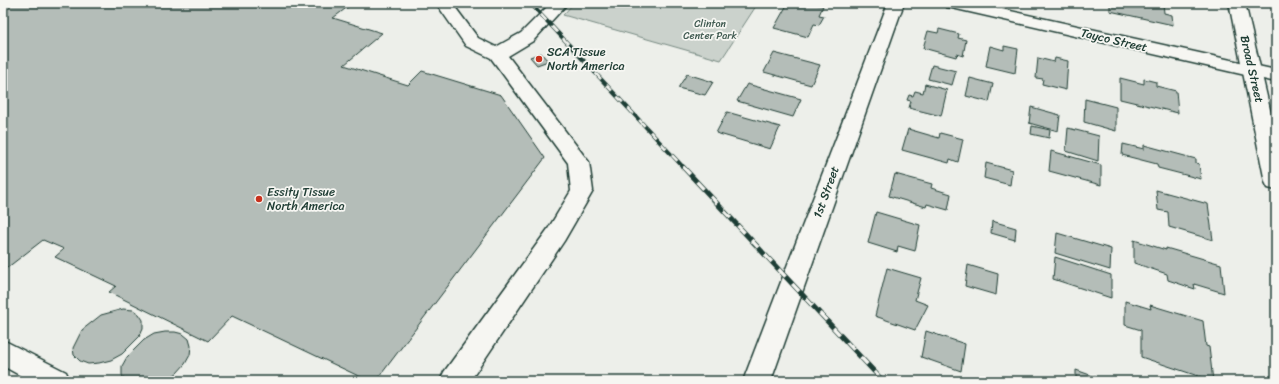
<svg xmlns="http://www.w3.org/2000/svg" width="1279" height="384" font-family="Sriracha,sans-serif">
<style>
.green{fill:#cbd2cc;stroke:#758880}
.building{fill:#b4bdb8;stroke:#1f3d34}
.lines{fill:none;stroke-linecap:round;stroke-linejoin:round}
.minor-casing{stroke:#1f3d34;stroke-width:3}
.major-casing{stroke:#1f3d34;stroke-width:3}
.minor{fill:#f6f6f2;fill-rule:evenodd}
.major{fill:#f6f6f2;fill-rule:evenodd}
.rail-far1-casing{stroke:#1f3d34;stroke-width:4}
.rail-casing{stroke:#1f3d34;stroke-width:5}
.rail-far1{stroke:#f6f6f2;stroke-width:2.5;stroke-dasharray:8;stroke-linecap:butt}
.rail{stroke:#f6f6f2;stroke-width:3.5;stroke-dasharray:10;stroke-linecap:butt}
.poi-dot{fill:#c8321e;stroke:#f6f6f2;stroke-width:1.5}
.labels{text-anchor:middle;stroke-width:3.5;stroke-linejoin:round;paint-order:stroke}
.far-park-label{font-size:10px;fill:#415b52;stroke:#f6f6f2}
.street-label{font-size:12px;fill:#1f3d34;stroke:#f6f6f2}
.poi-label{font-size:12px;fill:#1f3d34;stroke:#f6f6f2;text-anchor:start}
</style>
<rect width="100%" height="100%" fill="#edefea"/>
<filter id="ink" filterUnits="userSpaceOnUse"><feTurbulence type="fractalNoise" baseFrequency=".025" numOctaves="2"/><feDisplacementMap in="SourceGraphic" scale="8" xChannelSelector="R" yChannelSelector="G"/><feConvolveMatrix kernelMatrix="1 2 1 2 8 2 1 2 1" color-interpolation-filters="sRGB"/></filter>
<g filter="url(#ink)">
<!-- green -->
<path class="green" d="M574,3H758L721,60L563,15Z"/>
<!-- building -->
<g class="building">
<path d="M3,3H353L333,18L382,33L344,65L408,85L422,71L501,95L545,158L376,381H369L232,316L208,341L109,292L116,286L55,257L64,249L43,240L3,271Z"/>
<path d="M788,3H811L823,6L819,15L824,16L819,25L814,24L808,37L774,28Z"/>
<path d="M1110,3H1163L1164,13L1172,15L1173,25L1110,11Z"/>
<path d="M939,29L959,34L958,38L966,40L963,56L957,54L956,57L923,48L928,31L938,33Z"/>
<path d="M990,46L1004,50V46L1018,49L1015,73L986,66Z"/>
<path d="M541,53L548,61L537,65L530,57Z"/>
<path d="M774,53L820,65L811,85L764,72Z"/>
<path d="M1038,58L1054,62L1055,58L1068,61L1066,90L1042,84L1043,79L1036,78Z"/>
<path d="M932,65L956,71L952,85L928,79Z"/>
<path d="M687,74L713,82L705,95L678,88Z"/>
<path d="M970,78L993,84L989,102L966,96Z"/>
<path d="M1120,78L1144,84V79L1156,82V86L1176,91L1178,113L1120,99Z"/>
<path d="M747,84L801,99L793,117L737,101Z"/>
<path d="M925,84L947,90L941,116L909,108L911,101L907,100L909,95L913,96L915,91L923,93Z"/>
<path d="M1085,99L1116,107V131L1084,122Z"/>
<path d="M1031,107L1060,115L1058,131L1029,123Z"/>
<path d="M727,112L780,127L770,149L716,133Z"/>
<path d="M1032,126L1050,130L1049,138L1031,134Z"/>
<path d="M1068,128L1099,136L1098,161L1066,151Z"/>
<path d="M908,129L939,138L940,133L963,139L958,162L950,159L949,163L902,150Z"/>
<path d="M1123,144L1144,149V145L1196,159V163L1199,164L1201,179L1158,168L1157,164L1122,155Z"/>
<path d="M1051,151L1101,165V185L1049,171Z"/>
<path d="M986,163L1012,170L1010,185L984,178Z"/>
<path d="M895,174L932,184L931,188L951,194L948,210L927,204L926,207L889,196Z"/>
<path d="M1156,190L1208,204L1213,240L1169,227L1168,212L1158,210Z"/>
<path d="M876,212L920,225L915,251L898,246L897,252L868,243Z"/>
<path d="M992,221L1016,228L1015,240L991,233Z"/>
<path d="M1057,233L1111,249L1110,270L1055,253Z"/>
<path d="M1134,240L1166,250V248L1221,264L1224,293L1194,284L1195,289L1168,280L1167,274L1134,263Z"/>
<path d="M1055,257L1111,275V298L1053,279Z"/>
<path d="M968,265L998,274L996,295L965,286Z"/>
<path d="M887,268L921,278L915,300L928,305L915,330L875,316Z"/>
<path d="M1125,301L1151,309L1150,305L1203,321L1206,346L1209,347L1213,381L1141,357V330L1125,325Z"/>
<path d="M123,309L133,310L139,314L143,320V328L139,337L122,354L111,360L99,363L88,364L80,361L74,355L73,348L82,330L101,315Z"/>
<path d="M926,331L965,344L961,371L921,357Z"/>
<path d="M165,332H175L183,334L189,339L191,346L190,355L185,364L177,373L166,381H125L122,375V366L127,357L144,340L154,334Z"/>
<path d="M1076,370L1107,381H1076Z"/>
</g>
<g class="lines">
<!-- minor casing -->
<g class="minor-casing">
<g id="minor">
<path d="M436,3H452L478,38L496,47L521,33L551,3H568L533,41L508,56L585,157L589,162L593,191L564,241L470,381H440L444,372L548,229L571,191L568,163L491,58L466,46Z"/>
<path d="M888,3H904L771,381H743Z"/>
<path d="M1229,3H1245L1276,135V190L1268,188L1265,182Z"/>
<path d="M3,340L66,372L70,381H30L3,366Z"/>
</g>
</g>
<!-- major casing -->
<g class="major-casing">
<path id="major" d="M944,3H974L1276,70V82L952,8L946,7Z"/>
</g>
<!-- minor -->
<use href="#minor" class="minor"/>
<!-- major -->
<use href="#major" class="major"/>
<!-- rail-far1 casing -->
<g class="rail-far1-casing">
<path id="rail-far1" d="M530,3L684,168"/>
</g>
<!-- rail casing -->
<g class="rail-casing">
<path id="rail" d="M683,167L883,381"/>
</g>
<!-- rail-far1 -->
<use href="#rail-far1" class="rail-far1"/>
<!-- rail -->
<use href="#rail" class="rail"/>
</g>
</g>
<!-- markers -->
<g class="poi-dot">
<circle cx="539" cy="59" r="4"/>
<circle cx="259" cy="199" r="4"/>
</g>
<g class="labels">
<!-- far-park labels -->
<g class="far-park-label">
<text x="710" y="27">Clinton<tspan x="710" dy="12">Center Park</tspan></text>
</g>
<!-- street labels -->
<g class="street-label">
<text transform="translate(1114 40) rotate(13)" y="4">Tayco Street</text>
<text transform="translate(1252 69) rotate(77)" y="4">Broad Street</text>
<text transform="translate(826 192) rotate(-70)" y="4">1st Street</text>
</g>
<!-- poi labels -->
<g class="poi-label">
<text x="547" y="56">SCA Tissue<tspan x="547" dy="14">North America</tspan></text>
<text x="267" y="196">Essity Tissue<tspan x="267" dy="14">North America</tspan></text>
</g>
</g>
<!-- margin -->
<rect width="1279" height="384" fill="none" stroke="#f6f6f2" stroke-width="16"/>
<rect x="8" y="8" width="1263" height="368" fill="none" stroke="#1f3d34" stroke-width="1.5" filter="url(#ink)"/>
</svg>
